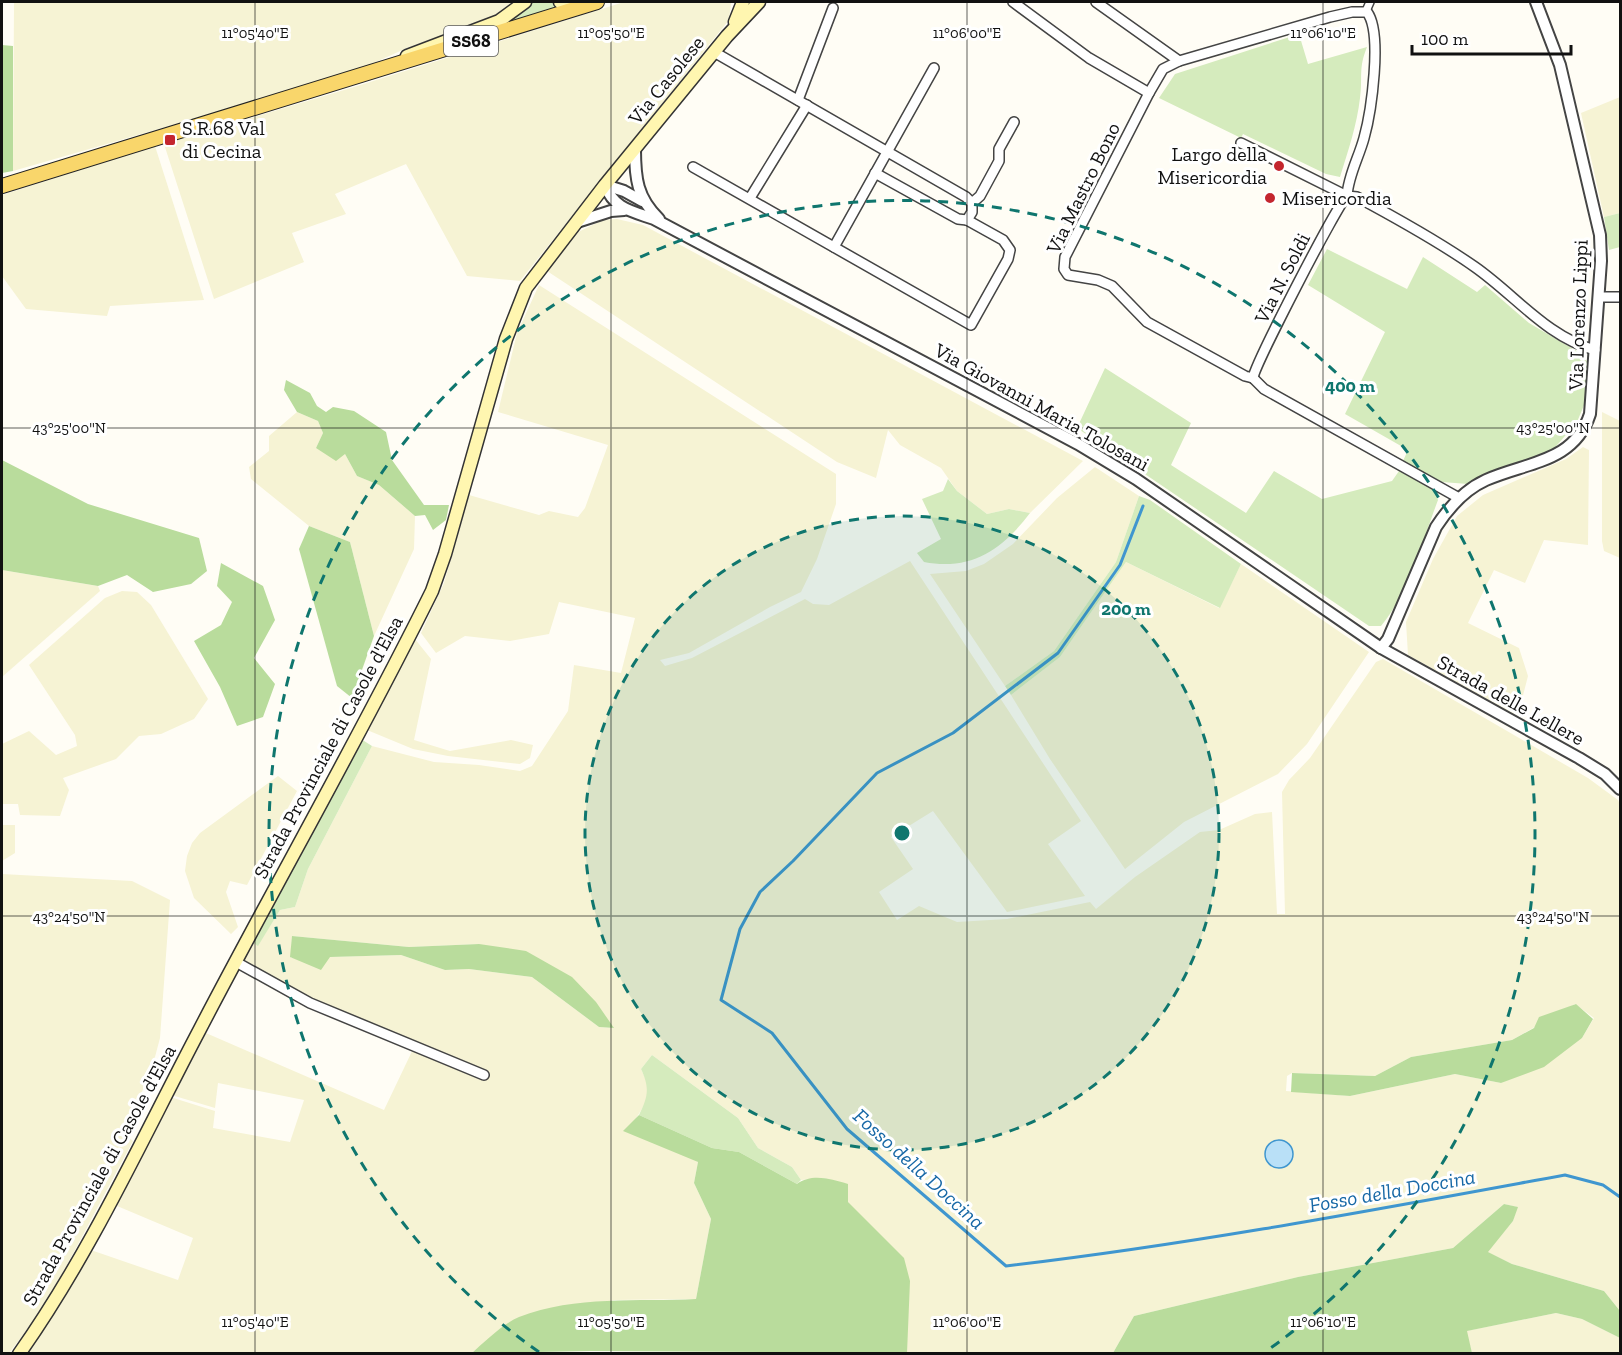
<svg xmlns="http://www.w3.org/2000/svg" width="1622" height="1355" font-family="'Zilla Slab',serif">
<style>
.farmland{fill:#f6f3d4;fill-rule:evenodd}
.green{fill:#d5ebbd}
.forest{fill:#b9dc9c}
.water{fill:#b9e0f7;stroke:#3f96cf;stroke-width:1.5}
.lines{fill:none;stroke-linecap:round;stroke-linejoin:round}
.stream{stroke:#3f96cf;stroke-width:3}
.pedestrian-casing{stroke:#444;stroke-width:10}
.minor-casing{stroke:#444;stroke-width:12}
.tertiary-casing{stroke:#444;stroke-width:14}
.secondary-casing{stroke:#333;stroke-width:15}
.primary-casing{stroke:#222;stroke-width:16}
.pedestrian{stroke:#fff;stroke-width:7}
.minor{stroke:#fff;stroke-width:9}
.tertiary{stroke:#fff;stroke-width:10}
.secondary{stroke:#fff6b0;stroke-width:12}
.primary{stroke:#f9d66b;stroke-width:14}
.ticks{fill:none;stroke:#111;stroke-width:1.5;stroke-opacity:0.45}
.ring{fill:none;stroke:#0f766e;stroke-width:3;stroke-dasharray:10 8}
.poi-dot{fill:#c4262e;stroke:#fff;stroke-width:2}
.labels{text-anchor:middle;stroke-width:6;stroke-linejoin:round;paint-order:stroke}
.shield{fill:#fff;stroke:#585858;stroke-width:1.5}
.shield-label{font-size:18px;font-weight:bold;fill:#111}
.street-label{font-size:20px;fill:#111;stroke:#fff}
.poi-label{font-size:20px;fill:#111;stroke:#fff;text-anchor:start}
.water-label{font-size:21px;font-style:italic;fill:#1768a6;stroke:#fff}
.ticks-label{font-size:15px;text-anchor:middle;fill:#111;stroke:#fff;stroke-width:6;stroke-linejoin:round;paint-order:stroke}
.centre{fill:#0f766e;stroke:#fff;stroke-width:3}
.ring-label{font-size:18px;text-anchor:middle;font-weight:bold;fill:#0f766e;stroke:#fff;stroke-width:6;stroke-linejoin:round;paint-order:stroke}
</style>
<rect width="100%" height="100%" fill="#fffdf5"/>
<!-- farmland -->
<g class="farmland">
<path d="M14,2H516L493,18L409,47L367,66L204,116L13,171Z"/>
<path d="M624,2L731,3L729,20L520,281L467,276L406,164L335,194L346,214L292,233L304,262L214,299L164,144L354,87Z"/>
<path d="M1620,97V213L1604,217L1581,113Z"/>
<path d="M155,146L204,300L110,306L107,316L26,309L2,276V195Z"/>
<path d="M617,219L643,225L1083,461L1030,513L1009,509L987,514L957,491L941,468L900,445L888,430L876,478L837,462L547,271L576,233L603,220Z"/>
<path d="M539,285L836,474V504L817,559L801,592L770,607L689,653L660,660L665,666L692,658L805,599L813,604L829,605L910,561L1081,821L1048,844L1085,896L1007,912L933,811L891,837L913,869L879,892L897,920L919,906L957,922L1007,919L1090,902L1096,909L1135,877L1200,832L1219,830L1255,814L1272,812L1277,914H1285L1282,792L1289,780L1310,758L1376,662L1383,659L1588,778L1618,800L1620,804V1311L1604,1291L1512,1264L1487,1252L1513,1221L1517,1207L1504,1204L1453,1248L1298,1277L1134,1316L1113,1353H907L848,1202L825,1178L801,1180L792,1167L758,1148L738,1118L652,1055L641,1069L648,1084V1099L632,1125L698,1162L694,1183L711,1219L696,1299L614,1300L477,1349L472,1353L19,1354L85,1248L178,1280L193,1238L110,1203L167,1096L215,1111L213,1128L290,1142L304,1100L218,1083L215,1108L168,1094L199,1030L384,1110L415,1045L307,998L244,961L252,942L258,945L280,910L295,907L308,869L372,746L434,762L479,765L520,771L532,766L568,711L574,665L621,673L635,618L559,602L549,634L510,641L465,636L436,653L421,633L444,583L469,495L539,515L549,511L578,517L585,508L608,445L498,412L517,333ZM292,936L409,947L479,944L613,1028L599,1027L532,977L469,969L445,970L401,955L291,958ZM1575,1004L1594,1018L1582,1038L1501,1083L1455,1074L1350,1096L1286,1091L1287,1076L1292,1073L1375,1076L1411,1057L1512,1040Z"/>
<path d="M297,412L318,421L323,433L316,448L345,454L357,476L379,485L415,516L414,549L374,636L350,542L309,526L251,479L249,467L269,451V436Z"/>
<path d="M1602,412L1620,421V558L1604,551L1602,541Z"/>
<path d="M1583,447L1589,450L1588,545L1544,540L1525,583L1494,570L1468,623L1519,648L1528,676L1521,703L1514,714L1408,655L1406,622L1433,559L1457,516L1483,495L1566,459Z"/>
<path d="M1095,467L1139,496L1116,562L1054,651L1005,686L930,574L966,571L984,564L1013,544L1057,498Z"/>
<path d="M1126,562L1219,608L1241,564L1369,652L1307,744L1278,774L1184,822L1125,869L1050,759L1011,695L1060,657Z"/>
<path d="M2,570L98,586L100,591L2,677Z"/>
<path d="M122,591L137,592L151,605L208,699L194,719L161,734L139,736L116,759L63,778L69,790L60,816L20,815L18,804H2V744L29,731L56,755L77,746L75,735L29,665L105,598Z"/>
<path d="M415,639L431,659L414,740L450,751L511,740L533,745L530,758L520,764L448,756L413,749L367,730Z"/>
<path d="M278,776L297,791L247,885L230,881L226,892L238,927L231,934L194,898L185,871L187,856L192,843L200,833Z"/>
<path d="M2,825H15V853L2,861Z"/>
<path d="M2,874L132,881L170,900L160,1038L151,1072L127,1124V1136L133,1141L51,1295L20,1339L9,1353L3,1354Z"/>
<path d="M1556,1313L1582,1319L1620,1338V1353H1472L1466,1331Z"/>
</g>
<!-- green -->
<g class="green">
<path d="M531,2H554L559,6L508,22Z"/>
<path d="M1299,34L1308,64L1367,47C1358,69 1363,77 1360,98C1357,125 1348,151 1340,177L1326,174L1243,134L1241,138L1159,98L1175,74Z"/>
<path d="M1620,213V247L1609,250L1604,217Z"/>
<path d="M1327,249L1407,289L1423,257L1477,292L1485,285L1529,323L1580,353L1589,364L1587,398L1577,422L1552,451L1507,466L1468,484L1442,482L1403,461L1408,450L1345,414L1385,332L1308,285Z"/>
<path d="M1105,368L1191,423L1171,465L1246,513L1274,471L1322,499L1392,481L1399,471L1434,490L1438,500C1422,542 1410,591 1381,626H1369L1077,428Z"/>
<path d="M948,479L957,491L987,514L1009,509L1030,513C1003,549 972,571 924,562L917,553L941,539L922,499L943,491Z"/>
<path d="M1139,496L1150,500L1241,564L1220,608L1126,562L1060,657L1011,695L1005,686L1054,651L1116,562Z"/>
<path d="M361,739L372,746L308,869L295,907L280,910L258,946L252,942Z"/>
<path d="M652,1055L738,1118L758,1148L792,1167L801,1180L797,1184L739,1152L712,1148L639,1115C648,1097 650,1088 641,1069Z"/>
</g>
<!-- forest -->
<g class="forest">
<path d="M2,45L13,46V171L2,173Z"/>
<path d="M286,380L310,393L317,406L326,412L333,407L354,411L386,432L392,460L424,505H449L446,520L433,530L425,515L415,516L379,485L357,476L345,454L336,461L316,448L323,433L318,421L297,412L284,390Z"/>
<path d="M2,460L88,504L199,538L207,571L191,584L153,592L127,575L98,586L2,570Z"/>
<path d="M309,526L350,542L374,636L352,698L337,686L299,549Z"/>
<path d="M221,563L263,586L275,620L254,658L275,684L263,717L237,726L220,687L194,641L221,625L232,602L217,586Z"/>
<path d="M292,936L409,947L479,944L526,951L572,977L596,1002L614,1028L599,1027L532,977L469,969L445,970L401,955L330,957L321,970L290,957Z"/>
<path d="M1576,1004L1593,1019L1582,1038L1544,1067L1501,1083L1455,1074L1350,1096L1291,1092L1292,1073L1375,1076L1411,1057L1512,1040L1534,1028L1539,1017Z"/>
<path d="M639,1115L712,1148L739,1152L797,1184C812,1173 831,1179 848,1184V1202L904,1258L910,1281L907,1353L591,1351L472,1353C484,1342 504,1323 519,1317C576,1295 638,1302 696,1299L711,1219L694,1183L698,1162L623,1131Z"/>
<path d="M1504,1204L1518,1207L1513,1221L1488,1252L1512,1264L1604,1291L1620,1311V1338L1582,1319L1556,1313L1467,1331L1472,1353H1113L1134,1316L1298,1277L1453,1248Z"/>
</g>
<!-- water -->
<circle class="water" cx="1279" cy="1154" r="14"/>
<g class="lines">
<!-- stream -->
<path class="stream" d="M1143,506L1120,565L1058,653L953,733L877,773L793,861L760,892L740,929L721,1000L772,1033L847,1129L1006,1266C1194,1244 1379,1209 1565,1175L1603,1185L1620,1197"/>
<!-- pedestrian casing -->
<g class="pedestrian-casing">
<path id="pedestrian" d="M1366,11L1370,2"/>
</g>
<!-- minor casing -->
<g class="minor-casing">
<g id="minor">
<path d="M1013,2L1089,58L1149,93"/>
<path d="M1096,2L1179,61L1330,17L1352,12H1367C1383,33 1371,113 1364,138C1359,157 1348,176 1347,196"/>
<path d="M714,52L966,197L972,203V212L967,220L958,219L875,173"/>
<path d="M1179,61L1163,69L1149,93L1065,257L1064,269L1068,275L1098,280L1112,286L1147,322L1245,376L1253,378"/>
<path d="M798,100L833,8"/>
<path d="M1241,143L1347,196L1357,197C1398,219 1438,241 1475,267C1515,295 1547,337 1595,350"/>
<path d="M693,167L971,325L1008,259L1010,250L1003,240L967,220"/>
<path d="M750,198L807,105"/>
<path d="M972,203L980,196L999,161V149L1014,122"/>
<path d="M834,247L934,68"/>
<path d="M1599,297H1620"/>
<path d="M1253,378L1264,389L1459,498"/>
<path d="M1253,378C1254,366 1338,203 1347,196"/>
<path d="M236,962L310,1003L484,1075"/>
</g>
</g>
<!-- tertiary casing -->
<g class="tertiary-casing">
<g id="tertiary">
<path d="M635,149C635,178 637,198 659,219"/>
<path d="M605,185C614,209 631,211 654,219L1078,444L1136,479L1381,648L1579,758L1605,774L1620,789"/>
<path d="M605,185L624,191L642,201"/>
<path d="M577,222L611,211L624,210"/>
<path d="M1381,648L1388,639L1436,527C1449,507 1464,490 1486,480C1526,462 1574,463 1590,414L1601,261L1600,235L1560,65L1536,2"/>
</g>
</g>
<!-- secondary casing -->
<g class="secondary-casing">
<g id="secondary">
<path d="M560,2L569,10"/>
<path d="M735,22L743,2"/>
<path d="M407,56L499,21L525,2"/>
<path d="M19,1354C91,1252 142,1139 200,1029C276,883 359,739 432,591L445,554L506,339L526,288L605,185L727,36L759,2"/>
</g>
</g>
<!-- primary casing -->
<g class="primary-casing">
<path id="primary" d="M2,186L597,2"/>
</g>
<!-- pedestrian -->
<use href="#pedestrian" class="pedestrian"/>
<!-- minor -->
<use href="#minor" class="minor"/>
<!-- tertiary -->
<use href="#tertiary" class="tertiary"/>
<!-- secondary -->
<use href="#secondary" class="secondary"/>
<!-- primary -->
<use href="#primary" class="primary"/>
</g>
<!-- ticks -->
<path class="ticks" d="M255,2V1354M611,2V1354M967,2V1354M1323,2V1354M2,428H1620M2,916H1620"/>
<!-- distance rings -->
<circle cx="902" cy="833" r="317" fill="#0f766e" fill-opacity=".12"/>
<g class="ring">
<circle cx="902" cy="833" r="317"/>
<path d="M539 1352A633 633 0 1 1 1265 1352"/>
</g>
<!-- markers -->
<g class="poi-dot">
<rect x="164" y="134" width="12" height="12" rx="3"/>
<circle cx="1279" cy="166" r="6"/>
<circle cx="1270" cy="198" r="6"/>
</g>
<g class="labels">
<!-- shield labels -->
<rect class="shield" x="444" y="26" width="54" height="30" rx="4.5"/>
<g class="shield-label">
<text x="471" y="47">SS68</text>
</g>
<!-- street labels -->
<g class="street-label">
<text transform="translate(666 80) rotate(-51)" y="7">Via Casolese</text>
<text transform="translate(1083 188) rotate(-64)" y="7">Via Mastro Bono</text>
<text transform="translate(1282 278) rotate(-63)" y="7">Via N. Soldi</text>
<text transform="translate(1578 315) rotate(-88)" y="7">Via Lorenzo Lippi</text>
<text transform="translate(1042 407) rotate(29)" y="7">Via Giovanni Maria Tolosani</text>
<text transform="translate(1511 700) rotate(29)" y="7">Strada delle Lellere</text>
<text transform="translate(328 747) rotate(-62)" y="7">Strada Provinciale di Casole d'Elsa</text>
<text transform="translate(99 1175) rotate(-61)" y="7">Strada Provinciale di Casole d'Elsa</text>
</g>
<!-- poi labels -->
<g class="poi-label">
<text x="182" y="135">S.R.68 Val<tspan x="182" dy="23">di Cecina</tspan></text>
<text x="1267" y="161" text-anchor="end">Largo della<tspan x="1267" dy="23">Misericordia</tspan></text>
<text x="1282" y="205">Misericordia</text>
</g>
<!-- water labels -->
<g class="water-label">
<text transform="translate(919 1169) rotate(42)" y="7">Fosso della Doccina</text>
<text transform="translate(1392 1191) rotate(-10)" y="7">Fosso della Doccina</text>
</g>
</g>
<g class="ticks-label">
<text x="255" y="38">11°05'40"E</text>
<text x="611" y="38">11°05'50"E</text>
<text x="967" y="38">11°06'00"E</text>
<text x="1323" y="38">11°06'10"E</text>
<text x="69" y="433">43°25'00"N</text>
<text x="1553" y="433">43°25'00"N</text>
<text x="69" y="922">43°24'50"N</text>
<text x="1553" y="922">43°24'50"N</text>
<text x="255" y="1327">11°05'40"E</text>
<text x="611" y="1327">11°05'50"E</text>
<text x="967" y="1327">11°06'00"E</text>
<text x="1323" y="1327">11°06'10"E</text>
</g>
<circle cx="902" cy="833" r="9" class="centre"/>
<g class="ring-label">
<text x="1350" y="392">400 m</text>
<text x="1126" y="615">200 m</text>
</g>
<!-- border -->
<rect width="1622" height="1355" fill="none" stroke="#111111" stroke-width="6"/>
<!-- scale -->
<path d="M1412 45v9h159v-9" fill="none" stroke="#111111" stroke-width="3"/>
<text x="1421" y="45" font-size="18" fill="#111111" stroke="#ffffff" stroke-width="4.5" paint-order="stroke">100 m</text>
</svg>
